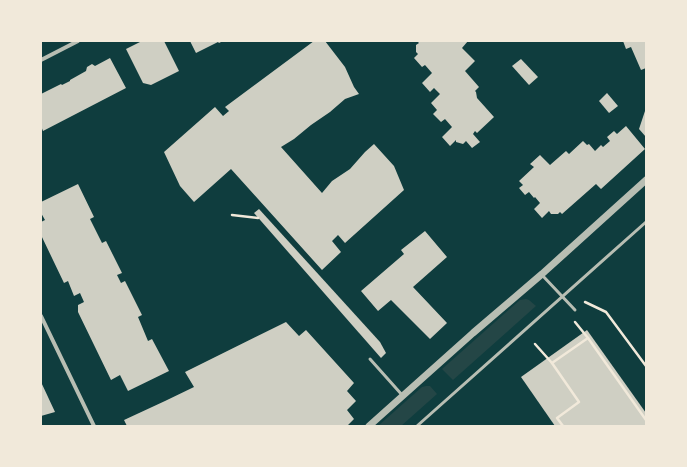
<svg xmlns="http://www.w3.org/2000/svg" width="687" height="467" font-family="Manrope,sans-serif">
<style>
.green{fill:#244646}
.building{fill:#cfcfc3}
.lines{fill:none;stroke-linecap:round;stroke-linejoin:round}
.path{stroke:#f1e9da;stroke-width:2.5}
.service{stroke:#b8beb3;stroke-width:3}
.minor{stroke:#b8beb3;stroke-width:4}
.tertiary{stroke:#b8beb3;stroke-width:7}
</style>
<rect width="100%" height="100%" fill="#0f3d3e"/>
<!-- green -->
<g class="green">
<path d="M526,299L529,300L536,306L453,380L442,369L520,300Z"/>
<path d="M426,386H430L437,394L401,426H378L422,387Z"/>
</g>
<!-- building -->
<g class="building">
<path d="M142,41H164L179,71L151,85L143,83L126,49Z"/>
<path d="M190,41H223L219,43L218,42L196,53Z"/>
<path d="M314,41H325L345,67L354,87L359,94L345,99L330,112L311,125L294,139L281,147L322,193L332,181L350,169L365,152L374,144L394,166L404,190L345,243L338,235L332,241L341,252L322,270L231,169L194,202L180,186L164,152L215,107L223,116L229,111L225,107Z"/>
<path d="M417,41H468L462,48L475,61L465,71L479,87L475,91L476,92L477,98L494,117L477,133L475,131L473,134L480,142L472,148L466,141L463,144L456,142V140L450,146L442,137L452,127L445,119L441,122L433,114L437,110L431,103L440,94L434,88L430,92L422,83L432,73L425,65L422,67L414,58L418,54L416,52V45L419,43Z"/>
<path d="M623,41H646V68L641,70L631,47L626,49Z"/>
<path d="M110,58L126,88L43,131L41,126V94L61,84L62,85L70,81V80L86,71L87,67L92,64L95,66Z"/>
<path d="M521,59L538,77L529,85L512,66Z"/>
<path d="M607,93L618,106L609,113L599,101Z"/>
<path d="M646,108V137L639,129Z"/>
<path d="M626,126L645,149L601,189L596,184L562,214L560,212L558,214H551L549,211L542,218L534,209L540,203L535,197L534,198L529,192L525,195L519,188L523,185L519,181L534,167L530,164L540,155L550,165L566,151L569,154L583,141L587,145L589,144L595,151L601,145L603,147L610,141L607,137L614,131L617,134Z"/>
<path d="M78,184L94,217L90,219L102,243L106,241L122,273L117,275L121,283L125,281L142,315L138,317L148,341L152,339L169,371L128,391L120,375L111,380L78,312V305L84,302L80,293L74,296L68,281L64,283L41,235V222L45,220L41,213V202Z"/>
<path d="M259,209L380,342L386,353L381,358L254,213Z"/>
<path d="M425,231L447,257L413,287L447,323L430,339L391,300L378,311L361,291L404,254L401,250Z"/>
<path d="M286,322L299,336L306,330L354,383L347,391L356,401L347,410L354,419L347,426H127L124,420L165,401L194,387L185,372Z"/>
<path d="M587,330L646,413V426H555L521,377Z"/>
<path d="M41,382L55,412L41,416Z"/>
</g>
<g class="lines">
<!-- path -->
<g class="path">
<path d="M232,215L258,218"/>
<path d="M585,302L606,312L646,366"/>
<path d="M575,322L588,338"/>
<path d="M535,344L552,363"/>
<path d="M563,426L557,418L579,402L552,363L588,338L646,420"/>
</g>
<!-- service -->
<g class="service">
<path d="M542,275L575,310"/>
<path d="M370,359L403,396"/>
<path d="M417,426L646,222"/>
</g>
<!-- minor -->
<g class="minor">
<path d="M41,60L78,41"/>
<path d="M41,316L94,426"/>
</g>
<!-- tertiary -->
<path class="tertiary" d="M369,426L473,333L542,274L646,180"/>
</g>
<!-- border -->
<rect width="687" height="467" fill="none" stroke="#f1e9da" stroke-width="84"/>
</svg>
